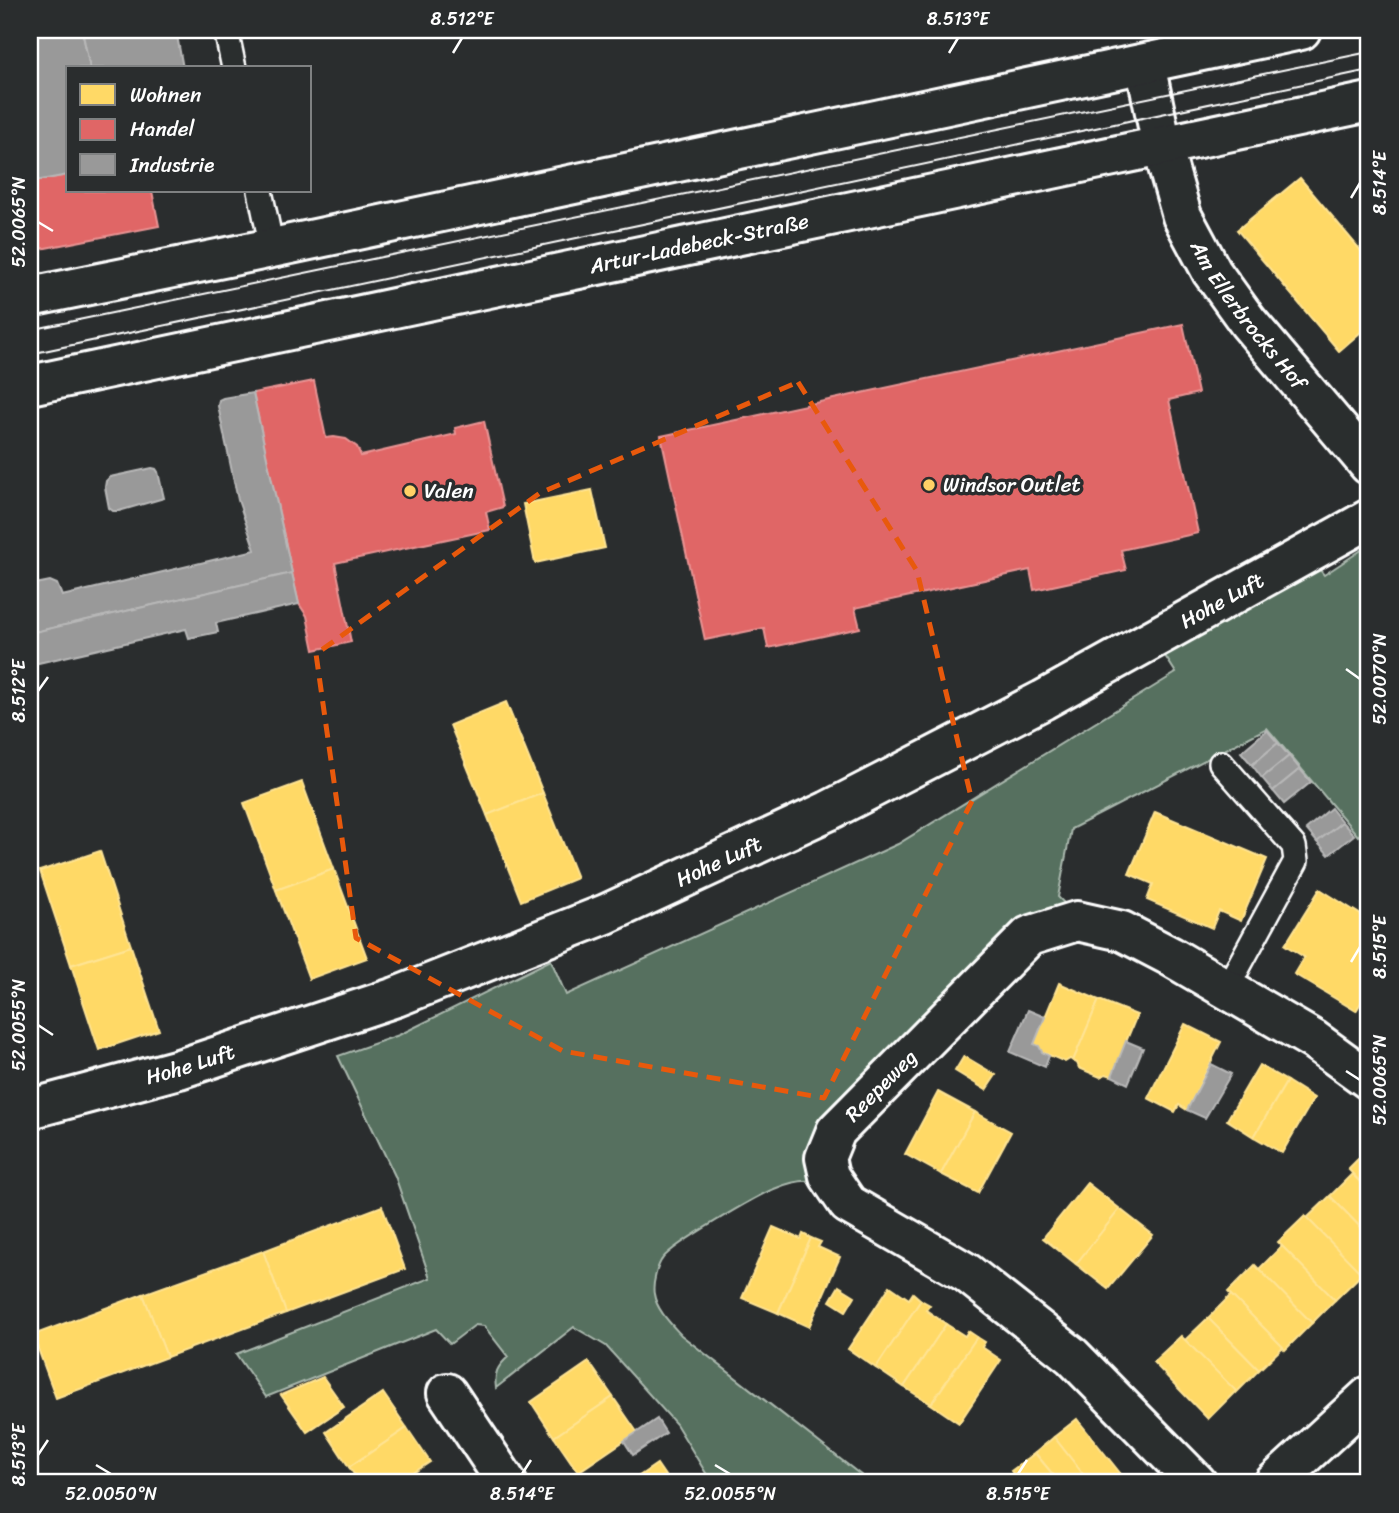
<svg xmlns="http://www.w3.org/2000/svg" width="1399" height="1513" font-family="Sriracha,sans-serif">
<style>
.green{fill:#56705e;stroke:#aab8ae;stroke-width:2}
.homes{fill:#ffd966;stroke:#ffe494;stroke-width:2}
.shops{fill:#e06666;stroke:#e99494;stroke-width:2}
.industry{fill:#999;stroke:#b8b8b8;stroke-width:2}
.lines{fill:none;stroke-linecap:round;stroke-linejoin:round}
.lane-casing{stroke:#fff;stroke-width:28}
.street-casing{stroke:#fff;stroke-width:44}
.secondary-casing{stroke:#fff;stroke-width:44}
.lane{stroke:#2a2d2e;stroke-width:23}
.street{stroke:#2a2d2e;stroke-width:38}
.secondary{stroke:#2a2d2e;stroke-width:38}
.tram{stroke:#fff;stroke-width:2}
.marked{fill:none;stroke:#e8590c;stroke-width:5;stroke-dasharray:14 9;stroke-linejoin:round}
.ticks{fill:none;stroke:#fff;stroke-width:2.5}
.poi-dot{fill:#ffd166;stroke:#2a2d2e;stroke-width:2.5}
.labels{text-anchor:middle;stroke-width:7;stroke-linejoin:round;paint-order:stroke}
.street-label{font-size:21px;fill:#fff;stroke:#2a2d2e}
.poi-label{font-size:21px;fill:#fff;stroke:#2a2d2e;text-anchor:start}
.neatline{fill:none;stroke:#fff;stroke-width:2.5}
.ticks-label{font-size:18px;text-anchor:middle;fill:#fff}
</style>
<rect width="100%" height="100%" fill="#2a2d2e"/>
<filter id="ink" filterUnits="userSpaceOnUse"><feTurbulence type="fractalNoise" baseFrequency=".0143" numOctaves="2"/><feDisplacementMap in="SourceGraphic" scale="14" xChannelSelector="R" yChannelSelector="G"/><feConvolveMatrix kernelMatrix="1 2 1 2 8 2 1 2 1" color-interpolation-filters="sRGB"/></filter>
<g filter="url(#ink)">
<!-- green -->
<path class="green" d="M1369,545V827L1358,836L1267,728L1071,829L1058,897L1072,911L907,1047L818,1191L811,1181C798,1180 786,1184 774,1189C756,1196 674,1244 663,1258C657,1265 652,1285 654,1294C656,1309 671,1324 681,1335L871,1483H712L676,1424L606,1346L574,1327L496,1388C494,1373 497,1367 508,1357L484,1326L475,1325L450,1344L436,1329L266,1397L236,1354L430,1278L395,1176L338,1056L399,1035L551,960L566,995L898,844L1176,673L1160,648L1311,559L1324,575Z"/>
<!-- homes -->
<g class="homes">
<path d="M1300,178L1369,260V325L1339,351L1237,230Z"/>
<path d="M592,490L605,548L535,563L523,504Z"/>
<path d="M506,702L543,793L487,815L450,725Z"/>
<path d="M302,782L334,869L276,890L244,803Z"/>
<path d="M543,793L577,878L521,901L487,815Z"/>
<path d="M1155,812L1267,859L1241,921L1219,911L1212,928L1147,900L1153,884L1129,874Z"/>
<path d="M100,851L131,946L71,965L40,871Z"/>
<path d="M334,869L367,958L309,979L276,890Z"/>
<path d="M1320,889L1369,920V997L1366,995L1356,1011L1294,974L1304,957L1285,945Z"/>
<path d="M131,946L159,1030L99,1050L71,965Z"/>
<path d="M1059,983L1099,1000L1073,1061L1070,1059L1065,1062L1042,1052L1039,1046L1034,1044Z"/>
<path d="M1099,1000L1137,1015L1112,1076L1106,1074L1100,1077L1079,1068L1077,1063L1073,1061Z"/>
<path d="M1185,1024L1221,1042L1187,1110L1179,1105L1175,1112L1148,1098Z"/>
<path d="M964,1056L996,1075L986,1090L955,1071Z"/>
<path d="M1259,1065L1287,1081L1254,1137L1227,1120Z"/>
<path d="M1287,1081L1314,1098L1282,1153L1254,1137Z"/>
<path d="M938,1092L975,1112L941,1174L905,1154Z"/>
<path d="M975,1112L1011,1132L978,1193L941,1174Z"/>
<path d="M1369,1148V1191L1348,1169Z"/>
<path d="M1352,1174L1369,1191V1236L1330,1196Z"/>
<path d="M1087,1183L1120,1209L1076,1264L1043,1238Z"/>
<path d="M1330,1196L1369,1236V1264L1360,1273L1307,1218Z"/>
<path d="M382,1206L405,1269L286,1313L263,1251Z"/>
<path d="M1120,1209L1153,1235L1108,1289L1076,1264Z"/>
<path d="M1305,1216L1362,1274L1335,1300L1278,1242Z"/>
<path d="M773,1227L801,1239L803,1234L811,1238L778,1313L742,1298Z"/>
<path d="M811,1238L821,1242L818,1247L840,1257L809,1327L778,1313Z"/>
<path d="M1282,1246L1335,1300L1312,1323L1259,1269Z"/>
<path d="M263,1251L286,1313L167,1357L143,1294Z"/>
<path d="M1255,1265L1312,1323L1285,1350L1228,1292Z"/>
<path d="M839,1286L855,1296L846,1311L830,1301Z"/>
<path d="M890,1286L909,1299L913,1293L921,1300L876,1368L848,1349Z"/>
<path d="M143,1294L167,1357L56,1398L33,1335Z"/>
<path d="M1231,1295L1283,1347L1259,1370L1208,1318Z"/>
<path d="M921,1300L930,1305L926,1310L946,1324L904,1387L876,1368Z"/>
<path d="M1208,1318L1259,1370L1236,1393L1185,1340Z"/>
<path d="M946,1324L965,1336L968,1331L977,1337L931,1404L904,1387Z"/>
<path d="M1181,1336L1236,1391L1208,1419L1153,1362Z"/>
<path d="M977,1337L985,1342L982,1347L1001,1360L959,1423L931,1404Z"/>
<path d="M589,1362L613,1397L554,1437L531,1402Z"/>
<path d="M323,1377L344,1407L307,1432L281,1395Z"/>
<path d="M383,1393L407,1428L349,1467L326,1432Z"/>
<path d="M613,1397L637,1432L578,1472L554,1437Z"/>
<path d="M1077,1419L1128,1483H1090L1054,1437Z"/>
<path d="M407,1428L430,1462L398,1483H360L349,1467Z"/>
<path d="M1054,1437L1090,1483H1060L1035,1453Z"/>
<path d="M1035,1453L1060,1483H1020L1011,1471Z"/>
<path d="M657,1464L670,1483H629Z"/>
</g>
<!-- shops -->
<g class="shops">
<path d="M68,175V191H152L159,226L30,251V182Z"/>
<path d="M1183,324L1198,393L1169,400L1198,533L1121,550L1126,570L1034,590L1030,570L855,608L860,628L768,648L764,628L705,640L661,436Z"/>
<path d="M314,381L326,438L334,437L346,439L357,447L361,456L456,434L455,428L484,421L503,507L486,512L490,530L335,563L351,642L314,650L307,616L299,604L292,573L253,393Z"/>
</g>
<!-- industry -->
<g class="industry">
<path d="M30,30H82L90,68H68V175L30,182Z"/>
<path d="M82,30H176L183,68H90Z"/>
<path d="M253,393L292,573L30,633V585L50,581L57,584L62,596L255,550L238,500L218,406L219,400L223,398Z"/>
<path d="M152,468L156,469L158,472L164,498L119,511H113L109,508L105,487L106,481L110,477Z"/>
<path d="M292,573L299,604L216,623L218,632L189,638L186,629L34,664L30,647V633Z"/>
<path d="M1267,730L1278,743L1252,765L1241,752Z"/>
<path d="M1278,743L1289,756L1262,778L1252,765Z"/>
<path d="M1289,756L1300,769L1273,791L1262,778Z"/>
<path d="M1300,769L1311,782L1284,804L1273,791Z"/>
<path d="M1331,808L1342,822L1317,842L1306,829Z"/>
<path d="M1342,822L1354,835L1329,855L1317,842Z"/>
<path d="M1028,1010L1045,1017L1034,1044L1039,1046L1042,1052L1049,1056L1045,1067L1010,1052Z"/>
<path d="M1126,1041L1143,1048L1128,1084L1112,1076Z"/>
<path d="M1211,1064L1231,1074L1205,1118L1187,1110Z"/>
<path d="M657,1419L666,1433L633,1455L624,1441Z"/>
</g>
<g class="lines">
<!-- lane casing -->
<g class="lane-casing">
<g id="lane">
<path d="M226,30L234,68"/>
<path d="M260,191L272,248"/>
<path d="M1221,763L1294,846L1296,861L1227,988"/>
</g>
</g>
<!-- street casing -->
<g class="street-casing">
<g id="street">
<path id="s1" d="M1145,64L1162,146L1182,216L1212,272L1248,322L1369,465"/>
<path id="s2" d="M30,1109L179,1069L396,997L606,914L828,811L1043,700L1369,519"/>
<path d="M447,1393L507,1483"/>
<path id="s3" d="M1197,1483L1072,1356L967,1273L848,1204L829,1176L825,1158L836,1131L1029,936L1077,921L1122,931L1170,956L1314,1040L1369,1080"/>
<path d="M1274,1483L1369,1396"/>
</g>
</g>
<!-- secondary casing -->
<g class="secondary-casing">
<g id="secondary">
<path d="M30,297L272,248L1301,30"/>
<path id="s4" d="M30,385L1369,102"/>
</g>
</g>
<!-- lane -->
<use href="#lane" class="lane"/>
<!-- street -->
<use href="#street" class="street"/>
<!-- secondary -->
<use href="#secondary" class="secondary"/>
<!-- tram -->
<g class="tram">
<path d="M30,330L1369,52"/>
<path d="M30,354L1369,70"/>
</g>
</g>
</g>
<!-- marked area -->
<path class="marked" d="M798,382L917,571L972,801L824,1098L563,1051L356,938L316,654L540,493Z"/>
<!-- ticks -->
<path class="ticks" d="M453,53L462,38M949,53L958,38M1351,198L1360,183M38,222L53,231M1346,669L1360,679M38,691L48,677M1351,962L1360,947M38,1025L53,1035M1346,1071L1360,1080M38,1455L48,1440M96,1465L111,1474M715,1465L730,1474M522,1474L531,1460M1018,1474L1027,1460"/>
<!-- markers -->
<g class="poi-dot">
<circle cx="929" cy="485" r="7"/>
<circle cx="410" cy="491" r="7"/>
</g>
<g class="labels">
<!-- street labels -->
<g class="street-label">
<text dy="7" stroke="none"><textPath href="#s4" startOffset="684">Artur-Ladebeck-Straße</textPath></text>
<text dy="7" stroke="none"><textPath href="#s1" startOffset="276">Am Ellerbrocks Hof</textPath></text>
<text dy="7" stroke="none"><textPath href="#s2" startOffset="1300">Hohe Luft</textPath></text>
<text dy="7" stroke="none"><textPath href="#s2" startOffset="733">Hohe Luft</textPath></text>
<text dy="7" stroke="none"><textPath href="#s2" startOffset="166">Hohe Luft</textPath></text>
<text dy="7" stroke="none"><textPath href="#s3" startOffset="595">Reepeweg</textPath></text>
</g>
<!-- poi labels -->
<g class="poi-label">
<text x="943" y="492">Windsor Outlet</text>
<text x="424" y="498">Valen</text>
</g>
</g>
<!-- margin -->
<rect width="1399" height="1513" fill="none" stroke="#2a2d2e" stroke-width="77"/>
<!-- legend -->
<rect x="66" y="66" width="245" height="126" fill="#2a2d2e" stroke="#7f8182" stroke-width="2"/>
<rect x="80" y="84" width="35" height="21" fill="#ffd966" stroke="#7f8182" stroke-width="2"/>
<text x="130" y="102" font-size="21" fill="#ffffff">Wohnen</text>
<rect x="80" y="119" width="35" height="21" fill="#e06666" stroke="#7f8182" stroke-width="2"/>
<text x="130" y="136" font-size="21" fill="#ffffff">Handel</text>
<rect x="80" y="154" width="35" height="21" fill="#999999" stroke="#7f8182" stroke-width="2"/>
<text x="130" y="172" font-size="21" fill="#ffffff">Industrie</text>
<rect x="38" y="38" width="1322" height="1436" class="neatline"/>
<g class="ticks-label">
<text x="462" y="25">8.512°E</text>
<text x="958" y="25">8.513°E</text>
<text transform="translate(1380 183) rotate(-90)" y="6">8.514°E</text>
<text transform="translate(19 222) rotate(-90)" y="6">52.0065°N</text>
<text transform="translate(1380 679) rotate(-90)" y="6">52.0070°N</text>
<text transform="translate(19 691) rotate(-90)" y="6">8.512°E</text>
<text transform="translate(1380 947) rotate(-90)" y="6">8.515°E</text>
<text transform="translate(19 1025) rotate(-90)" y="6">52.0055°N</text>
<text transform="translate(1380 1080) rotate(-90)" y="6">52.0065°N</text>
<text transform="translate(19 1455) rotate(-90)" y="6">8.513°E</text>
<text x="111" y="1500">52.0050°N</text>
<text x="522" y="1500">8.514°E</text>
<text x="730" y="1500">52.0055°N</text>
<text x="1018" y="1500">8.515°E</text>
</g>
</svg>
